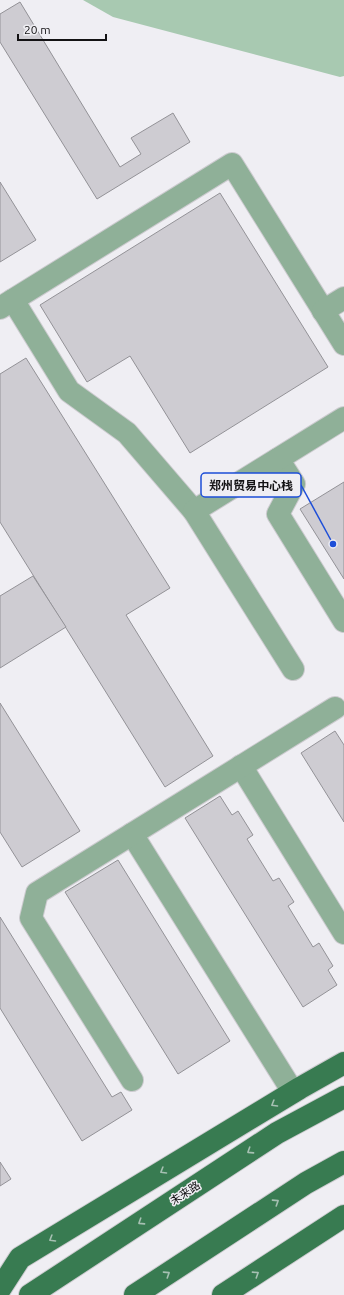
<svg xmlns="http://www.w3.org/2000/svg" width="344" height="1295" font-family="Ubuntu,'Noto Sans SC',sans-serif">
<style>
.green{fill:#a8c9b1}
.building{fill:#ceccd2;stroke:#939297}
.lines{fill:none;stroke-linecap:round;stroke-linejoin:round}
.minor-casing{stroke:#cccbcf;stroke-width:24}
.major-casing{stroke:#cccbcf;stroke-width:24}
.minor{stroke:#8fb098;stroke-width:22}
.major{stroke:#387b51;stroke-width:22}
.oneway{stroke:#a6c0b2}
.labels{text-anchor:middle;stroke-width:3;stroke-linejoin:round;paint-order:stroke}
.street-label{font-size:11px;fill:#131214;stroke:#efeef3}
.leader{fill:none;stroke:#1d4ed8;stroke-width:1.5}
.callout-dot{fill:#1d4ed8;stroke:#efeef3;stroke-width:1.5}
.callout{fill:#efeef3;stroke:#1d4ed8;stroke-width:1.5}
.callout-label{font-size:12px;text-anchor:middle;font-weight:bold;fill:#131214}
</style>
<rect width="100%" height="100%" fill="#efeef3"/>
<!-- green -->
<path class="green" d="M83,0H344V76L340,77L113,17Z"/>
<!-- building -->
<g class="building">
<path d="M20,2L120,167L141,154L131,138L173,113L190,142L97,199L0,42V14Z"/>
<path d="M0,182L36,240L0,262Z"/>
<path d="M220,193L328,367L190,453L130,356L87,382L40,305Z"/>
<path d="M26,358L170,588L126,615L213,756L165,787L0,522V374Z"/>
<path d="M344,482V579L300,509Z"/>
<path d="M33,576L66,627L0,668V596Z"/>
<path d="M0,703L80,831L22,867L0,832Z"/>
<path d="M335,731L344,745V822L301,753Z"/>
<path d="M220,796L232,815L238,811L253,835L247,839L273,881L279,878L294,902L288,906L313,947L319,943L333,966L328,970L337,985L303,1007L185,818Z"/>
<path d="M118,860L230,1041L178,1074L65,892Z"/>
<path d="M0,917L112,1097L121,1092L132,1110L82,1141L0,1008Z"/>
<path d="M0,1162L11,1179L0,1186Z"/>
</g>
<g class="lines">
<!-- minor casing -->
<g class="minor-casing">
<g id="minor">
<path d="M13,300L69,391L127,433L194,511"/>
<path d="M0,308L232,164L344,344"/>
<path d="M323,311L344,298"/>
<path d="M278,459L294,484L278,514L344,621"/>
<path d="M293,669L194,511L344,418"/>
<path d="M241,766L344,933"/>
<path d="M132,834L293,1092"/>
<path d="M132,1080L31,918L37,893L335,708"/>
</g>
</g>
<!-- major casing -->
<g class="major-casing">
<g id="major">
<path d="M0,1289L20,1258L300,1088L344,1063"/>
<path d="M30,1295L277,1133L344,1097"/>
<path d="M135,1295L306,1183L344,1162"/>
<path d="M223,1295L344,1216"/>
</g>
</g>
<!-- minor -->
<use href="#minor" class="minor"/>
<!-- major -->
<use href="#major" class="major"/>
</g>
<!-- one-way arrows -->
<defs><path id="oneway-chevron" d="M-2-3.5L2.5 0L-2 3.5" fill="none" stroke-width="1.6" stroke-linecap="round" stroke-linejoin="round"/></defs>
<g class="oneway">
<use href="#oneway-chevron" transform="translate(274 1104) rotate(149)"/>
<use href="#oneway-chevron" transform="translate(250 1151) rotate(147)"/>
<use href="#oneway-chevron" transform="translate(163 1171) rotate(149)"/>
<use href="#oneway-chevron" transform="translate(276 1202) rotate(-33)"/>
<use href="#oneway-chevron" transform="translate(141 1222) rotate(147)"/>
<use href="#oneway-chevron" transform="translate(52 1239) rotate(149)"/>
<use href="#oneway-chevron" transform="translate(167 1274) rotate(-33)"/>
<use href="#oneway-chevron" transform="translate(256 1274) rotate(-33)"/>
</g>
<g class="labels">
<!-- street labels -->
<g class="street-label">
<text transform="translate(185 1193) rotate(-33)" y="4">未来路</text>
</g>
</g>
<!-- callouts -->
<path class="leader" d="M333 544L301 485"/>
<circle class="callout-dot" cx="333" cy="544" r="4"/>
<rect class="callout" x="201" y="473" width="100" height="24" rx="4"/>
<g class="callout-label">
<text x="251" y="490">郑州贸易中心栈</text>
</g>
<!-- scale -->
<path d="M18 34v6h88v-6" fill="none" stroke="#131214" stroke-width="2"/>
<text x="24" y="34" font-size="12" fill="#131214" stroke="#efeef3" stroke-width="3" paint-order="stroke">20 m</text>
</svg>
